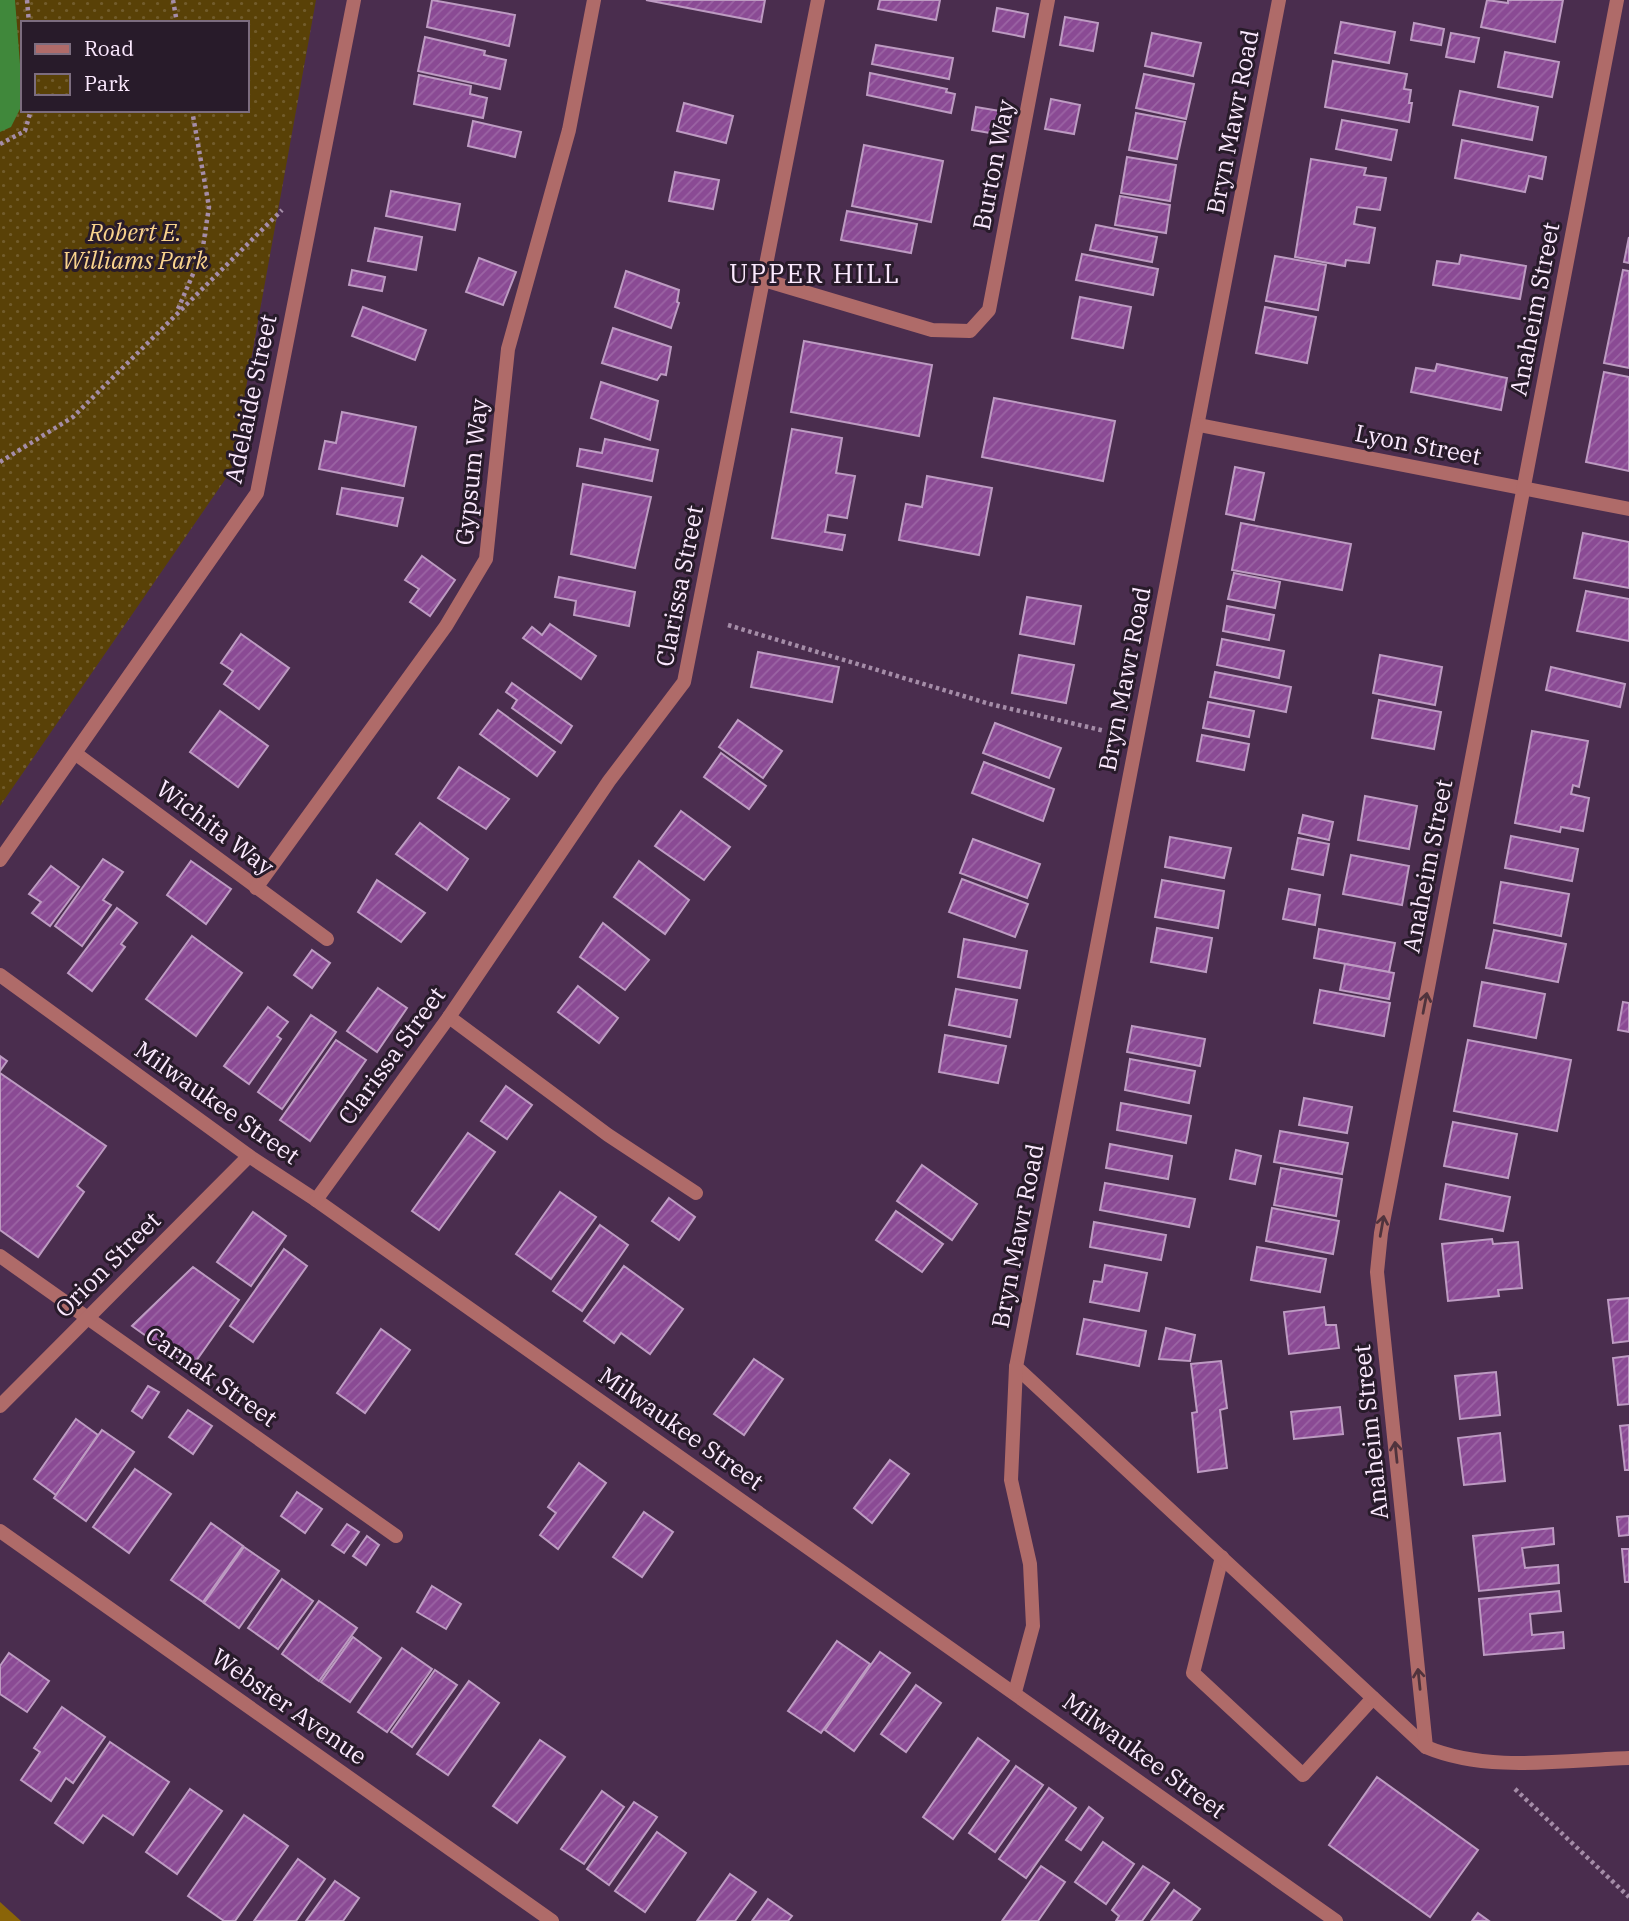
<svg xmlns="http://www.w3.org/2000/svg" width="1629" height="1921" font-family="'IBM Plex Serif',serif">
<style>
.forest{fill:url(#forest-firs)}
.park{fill:url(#park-dots);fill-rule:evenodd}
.water{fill:#40883b}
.building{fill:url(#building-hatch);stroke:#bd9bc2;stroke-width:2}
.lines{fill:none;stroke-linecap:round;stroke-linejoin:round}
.path{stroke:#a58da8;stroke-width:4.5;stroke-dasharray:3.5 3.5;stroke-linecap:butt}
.lane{stroke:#af6b69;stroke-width:14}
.street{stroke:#af6b69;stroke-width:14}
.oneway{stroke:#50333d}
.labels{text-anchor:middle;stroke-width:6;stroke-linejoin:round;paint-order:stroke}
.street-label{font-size:24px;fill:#fbe9fe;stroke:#281b2a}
.park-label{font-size:24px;font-style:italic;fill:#f9d38d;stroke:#281b2a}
.neighbourhood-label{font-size:26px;letter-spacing:2px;fill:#fbe9fe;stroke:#281b2a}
</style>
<defs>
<pattern id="forest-firs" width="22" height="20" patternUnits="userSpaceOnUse" patternTransform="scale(1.75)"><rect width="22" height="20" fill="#8a6408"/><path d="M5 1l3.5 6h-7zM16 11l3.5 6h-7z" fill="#a18239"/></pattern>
<pattern id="park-dots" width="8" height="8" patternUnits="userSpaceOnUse" patternTransform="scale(1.75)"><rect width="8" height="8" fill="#594107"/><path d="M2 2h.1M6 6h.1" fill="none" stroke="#725c2c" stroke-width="1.8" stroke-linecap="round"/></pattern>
<pattern id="building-hatch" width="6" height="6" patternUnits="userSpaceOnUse" patternTransform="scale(1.75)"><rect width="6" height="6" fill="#8a4a94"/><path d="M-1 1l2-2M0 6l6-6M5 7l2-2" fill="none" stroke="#9b64a4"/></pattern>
</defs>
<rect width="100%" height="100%" fill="#4a2d4e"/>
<!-- forest -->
<path class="forest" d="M0,1902L21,1921H0Z"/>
<!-- park -->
<path class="park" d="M0,0H316L231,471L0,806ZM23,23H247V110H23Z"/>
<!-- water -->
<path class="water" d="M0,0H15L23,103L11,127L0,132Z"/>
<!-- building -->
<g class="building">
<path d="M432,0L515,15L509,46L427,27Z"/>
<path d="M646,0H765L761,22Z"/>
<path d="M880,0H940L936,20L878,9Z"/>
<path d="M1487,0L1508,3V0H1563L1555,42L1481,27Z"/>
<path d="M997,8L1028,14L1024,37L993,31Z"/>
<path d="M1065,17L1098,23L1093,51L1060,45Z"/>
<path d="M1341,22L1395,32L1389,63L1335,53Z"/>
<path d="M1414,23L1444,29L1441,45L1411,40Z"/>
<path d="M1152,33L1201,43L1193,76L1145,66Z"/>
<path d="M1451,33L1479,38L1474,62L1446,57Z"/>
<path d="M425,37L485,51L484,55L506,60L500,89L418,71Z"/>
<path d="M876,45L953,58L949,79L872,64Z"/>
<path d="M1505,52L1559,62L1552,97L1498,87Z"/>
<path d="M1333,61L1407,74L1404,89L1411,90L1409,103H1412L1409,122L1325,107Z"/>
<path d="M870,73L947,89L946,92L955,94L951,113L867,95Z"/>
<path d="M1144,74L1194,84L1186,119L1136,108Z"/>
<path d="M419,75L471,86L470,94L487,98L483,118L414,104Z"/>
<path d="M1460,91L1538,107L1532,140L1453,125Z"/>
<path d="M1051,99L1080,105L1074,134L1045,129Z"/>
<path d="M684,103L733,116L726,143L677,131Z"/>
<path d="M976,107L1012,113L1008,136L972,130Z"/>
<path d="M1136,113L1185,122L1177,159L1129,150Z"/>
<path d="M1342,120L1397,130L1391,160L1336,149Z"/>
<path d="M473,121L521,132L515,157L468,146Z"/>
<path d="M1462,140L1546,157L1542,179L1529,176L1525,192L1455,178Z"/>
<path d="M864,145L943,161L931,222L852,206Z"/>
<path d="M1127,157L1176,165L1170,201L1121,193Z"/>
<path d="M1311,159L1366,168L1364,175L1386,178L1380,210L1357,207L1354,224L1375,228L1369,263L1346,260L1345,266L1295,257Z"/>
<path d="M675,172L719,180L713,209L669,201Z"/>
<path d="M391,191L460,204L455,230L386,216Z"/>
<path d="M1120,196L1170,205L1166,233L1115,225Z"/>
<path d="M847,211L917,224L911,253L841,240Z"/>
<path d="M1096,225L1157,237L1152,262L1090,250Z"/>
<path d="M375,228L422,237L416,270L368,261Z"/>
<path d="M1629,237V263L1624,262Z"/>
<path d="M1082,254L1158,269L1153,295L1076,280Z"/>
<path d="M1461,255L1526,266L1520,299L1433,285L1437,261L1459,264Z"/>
<path d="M1275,256L1326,265L1318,310L1266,301Z"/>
<path d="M479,258L516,272L503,305L466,292Z"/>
<path d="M352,270L385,277L382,291L349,285Z"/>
<path d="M1623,270L1629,271V368L1604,363Z"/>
<path d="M626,271L679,290L677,302L679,303L671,328L615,307Z"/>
<path d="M1080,297L1131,307L1123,348L1072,338Z"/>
<path d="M363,307L426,330L415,360L352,336Z"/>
<path d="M1265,307L1316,317L1307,363L1256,353Z"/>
<path d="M613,328L671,347L666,375L661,374L657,380L602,363Z"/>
<path d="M804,341L932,365L919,436L791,412Z"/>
<path d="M1437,364L1507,378L1501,410L1411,392L1416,368L1435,371Z"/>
<path d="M1604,372L1629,377V471L1586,462Z"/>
<path d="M601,382L658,401L650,440L591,418Z"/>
<path d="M994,398L1115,421L1103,481L982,457Z"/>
<path d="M342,412L416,427L404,486L319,469L325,441L336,443Z"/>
<path d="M792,429L842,438L836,473L855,476L847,518L828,515L825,532L845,535L842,550L772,538Z"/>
<path d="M605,439L658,450L652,481L577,466L580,449L602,453Z"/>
<path d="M1235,467L1264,473L1254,520L1226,514Z"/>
<path d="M927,476L992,488L979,555L899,540L906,504L922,507Z"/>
<path d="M583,484L651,497L635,568L571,554Z"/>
<path d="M342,488L403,498L397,526L337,514Z"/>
<path d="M1241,523L1351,544L1342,590L1232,570Z"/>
<path d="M1583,533L1629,542V588L1574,578Z"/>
<path d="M422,556L455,580L430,616L410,602L419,589L405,580Z"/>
<path d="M1234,573L1280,582L1275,608L1228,599Z"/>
<path d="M559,577L635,592L629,626L574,615L576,601L555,597Z"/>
<path d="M1586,591L1629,599V641L1577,631Z"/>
<path d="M1027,597L1081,606L1074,644L1020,634Z"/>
<path d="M1227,606L1274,615L1269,640L1223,631Z"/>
<path d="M550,624L596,656L581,679L523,638L532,627L542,635Z"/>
<path d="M241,634L289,668L259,709L224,684L233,671L221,663Z"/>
<path d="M1222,639L1284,651L1279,678L1217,665Z"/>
<path d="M758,652L839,667L832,702L751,687Z"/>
<path d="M1019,655L1074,665L1066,703L1012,693Z"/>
<path d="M1380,655L1442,667L1435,705L1373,693Z"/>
<path d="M1551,667L1625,684L1620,707L1546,690Z"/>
<path d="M1215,672L1291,687L1286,712L1210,697Z"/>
<path d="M512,683L572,726L561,743L512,708L517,700L506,692Z"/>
<path d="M1379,700L1441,712L1434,749L1372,738Z"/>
<path d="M1208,702L1254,711L1249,737L1203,728Z"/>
<path d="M498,710L555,752L537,776L480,734Z"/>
<path d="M220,711L268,746L238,787L190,752Z"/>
<path d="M738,720L782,751L763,778L719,747Z"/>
<path d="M995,723L1061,748L1049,778L983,753Z"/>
<path d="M1532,731L1588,741L1579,787L1573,785L1571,794L1589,798L1583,831L1561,827L1560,832L1515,823Z"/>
<path d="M1202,735L1249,744L1244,770L1197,761Z"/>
<path d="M721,753L766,786L749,809L704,777Z"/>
<path d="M984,762L1054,789L1043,821L972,793Z"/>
<path d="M459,767L509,799L486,829L438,798Z"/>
<path d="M1365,796L1417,806L1409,849L1358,840Z"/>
<path d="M681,811L730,847L704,880L655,846Z"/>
<path d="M1303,815L1333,822L1329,840L1299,833Z"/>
<path d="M420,823L468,859L447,890L396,854Z"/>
<path d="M1511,836L1578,849L1572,881L1505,868Z"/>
<path d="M1170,837L1231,848L1224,878L1165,867Z"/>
<path d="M1298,838L1329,844L1323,875L1292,869Z"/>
<path d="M973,839L1040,864L1027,898L960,873Z"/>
<path d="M1351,855L1409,866L1402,905L1343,894Z"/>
<path d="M103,859L123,872L103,900L111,905L82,946L55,926Z"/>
<path d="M191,861L231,889L206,924L167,895Z"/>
<path d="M639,861L689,900L665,934L614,897Z"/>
<path d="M51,866L79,887L50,926L32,913L41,902L29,894Z"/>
<path d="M962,879L1028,904L1015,937L949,912Z"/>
<path d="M377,880L425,913L401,942L358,912Z"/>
<path d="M1162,880L1224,891L1218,928L1155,917Z"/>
<path d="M1501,882L1569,894L1561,936L1494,923Z"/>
<path d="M1289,889L1320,895L1315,925L1283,919Z"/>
<path d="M117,908L137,923L121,944L125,947L92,991L68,973Z"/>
<path d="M603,923L649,960L625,990L580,957Z"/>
<path d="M1157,928L1212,938L1206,972L1151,962Z"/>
<path d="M1319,929L1395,943L1389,972L1314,958Z"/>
<path d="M1494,930L1566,944L1558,982L1486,968Z"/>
<path d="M192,936L242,973L196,1036L146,999Z"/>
<path d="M964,939L1027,951L1020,988L958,977Z"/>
<path d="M312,950L330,963L312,988L294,975Z"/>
<path d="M1345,964L1394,973L1389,999L1340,990Z"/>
<path d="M1482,982L1545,994L1536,1038L1474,1026Z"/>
<path d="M578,986L618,1018L599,1043L558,1012Z"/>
<path d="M378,988L407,1008L377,1052L347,1031Z"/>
<path d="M956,989L1017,1000L1010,1037L949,1025Z"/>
<path d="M1320,990L1390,1003L1384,1036L1314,1023Z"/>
<path d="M1623,1002L1629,1003V1032L1618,1030Z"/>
<path d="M268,1007L288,1022L277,1036L281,1039L249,1084L224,1066Z"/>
<path d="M311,1015L336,1032L282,1109L258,1092Z"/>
<path d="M1132,1026L1205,1039L1200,1066L1127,1052Z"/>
<path d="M945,1035L1006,1046L998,1083L939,1072Z"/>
<path d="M336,1040L366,1060L310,1141L280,1120Z"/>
<path d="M1468,1040L1571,1060L1557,1131L1454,1111Z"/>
<path d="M0,1056L7,1061L0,1071Z"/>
<path d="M1130,1059L1195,1071L1189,1103L1125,1090Z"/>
<path d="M0,1073L106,1146L77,1186L84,1192L38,1257L0,1230Z"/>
<path d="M506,1086L532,1105L507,1139L481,1121Z"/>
<path d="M1304,1098L1352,1107L1347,1133L1299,1125Z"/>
<path d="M1121,1103L1191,1116L1186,1143L1117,1130Z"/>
<path d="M1453,1122L1517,1134L1508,1178L1444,1166Z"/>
<path d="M1280,1131L1348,1143L1342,1174L1274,1162Z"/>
<path d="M468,1133L495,1152L439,1230L412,1211Z"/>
<path d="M1110,1144L1172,1156L1168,1179L1106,1168Z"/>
<path d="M1236,1150L1261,1156L1255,1184L1230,1179Z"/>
<path d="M922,1165L977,1204L952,1240L897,1201Z"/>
<path d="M1281,1168L1342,1179L1336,1216L1274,1205Z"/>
<path d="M1105,1183L1195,1199L1189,1227L1100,1210Z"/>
<path d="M1446,1184L1510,1197L1503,1231L1440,1219Z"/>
<path d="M560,1192L596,1217L551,1279L516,1254Z"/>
<path d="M669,1198L695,1217L679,1240L652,1221Z"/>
<path d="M1272,1208L1339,1221L1333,1254L1266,1241Z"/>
<path d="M896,1211L943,1244L922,1272L876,1240Z"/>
<path d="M253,1212L286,1236L251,1286L217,1262Z"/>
<path d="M1094,1222L1166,1235L1161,1260L1090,1247Z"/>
<path d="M600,1225L628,1245L582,1311L553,1291Z"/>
<path d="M1492,1239L1493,1244L1518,1242L1522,1288L1498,1290L1499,1296L1448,1301L1442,1244Z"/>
<path d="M1257,1247L1326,1259L1320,1292L1251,1280Z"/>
<path d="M284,1249L307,1266L253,1342L230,1326Z"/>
<path d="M1105,1265L1147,1273L1139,1311L1090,1302L1094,1281L1102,1282Z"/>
<path d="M624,1266L683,1309L650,1354L621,1333L614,1343L584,1321Z"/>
<path d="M193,1267L239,1300L191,1368L132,1326Z"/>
<path d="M1629,1298V1341L1613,1343L1608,1300Z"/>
<path d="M1324,1307L1326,1325H1336L1339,1348L1289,1354L1284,1312Z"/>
<path d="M1084,1319L1146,1331L1139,1366L1077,1354Z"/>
<path d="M1166,1328L1195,1335L1190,1361L1159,1359Z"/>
<path d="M381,1329L410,1350L365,1413L337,1393Z"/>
<path d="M1629,1356V1404L1618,1405L1613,1358Z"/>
<path d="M754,1359L783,1379L744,1435L714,1414Z"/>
<path d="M1221,1361L1227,1408L1220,1410L1227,1468L1198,1472L1192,1413L1197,1412L1191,1364Z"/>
<path d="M1496,1372L1500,1415L1460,1419L1455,1376Z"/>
<path d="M148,1386L159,1392L142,1418L132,1411Z"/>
<path d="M1340,1407L1343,1434L1294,1439L1291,1412Z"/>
<path d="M188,1410L212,1426L193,1454L169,1437Z"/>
<path d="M76,1419L98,1435L56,1495L34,1479Z"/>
<path d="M1629,1425V1470H1625L1620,1426Z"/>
<path d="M102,1430L134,1452L86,1521L54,1498Z"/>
<path d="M1500,1433L1505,1481L1464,1485L1458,1438Z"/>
<path d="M890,1460L909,1474L872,1523L854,1508Z"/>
<path d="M579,1463L606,1483L558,1549L540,1535L556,1513L548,1507Z"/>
<path d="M135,1469L171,1494L129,1553L93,1527Z"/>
<path d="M297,1492L322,1509L305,1533L281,1516Z"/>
<path d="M644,1512L673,1532L642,1577L613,1557Z"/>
<path d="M1629,1516V1535L1619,1536L1617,1517Z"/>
<path d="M211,1523L243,1546L203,1602L171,1580Z"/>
<path d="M347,1524L359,1532L344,1553L332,1545Z"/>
<path d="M1553,1528L1554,1544L1522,1548L1525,1568L1558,1565L1559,1583L1479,1591L1473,1536Z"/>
<path d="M367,1536L379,1545L366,1565L353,1556Z"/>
<path d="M244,1547L279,1571L239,1628L204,1603Z"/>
<path d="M1622,1549H1629V1582H1625Z"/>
<path d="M282,1579L313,1601L278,1649L248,1628Z"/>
<path d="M432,1586L461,1604L446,1629L417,1612Z"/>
<path d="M1559,1591L1561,1611L1530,1614L1532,1635L1563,1632L1564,1648L1484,1655L1479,1599Z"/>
<path d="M319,1601L357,1628L319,1681L282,1654Z"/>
<path d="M353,1637L381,1658L350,1702L321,1682Z"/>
<path d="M837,1641L870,1664L821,1733L788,1711Z"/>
<path d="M402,1648L432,1669L387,1732L358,1712Z"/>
<path d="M880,1652L910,1673L854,1751L825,1730Z"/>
<path d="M9,1653L49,1681L27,1712L0,1694V1666Z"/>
<path d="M435,1670L457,1685L412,1747L391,1732Z"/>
<path d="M469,1681L499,1703L448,1775L417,1754Z"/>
<path d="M916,1685L941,1703L906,1752L881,1734Z"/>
<path d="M62,1707L105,1737L73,1783L66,1778L51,1801L21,1780L40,1752L34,1748Z"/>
<path d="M978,1738L1009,1761L953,1839L923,1817Z"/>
<path d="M540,1740L565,1757L517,1823L493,1806Z"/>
<path d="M110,1742L169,1782L133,1835L103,1815L83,1843L55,1823Z"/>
<path d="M1016,1766L1043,1785L995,1852L969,1833Z"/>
<path d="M1377,1777L1478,1850L1430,1917L1329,1845Z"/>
<path d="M1049,1788L1076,1808L1026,1878L999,1859Z"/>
<path d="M190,1789L222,1811L177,1874L146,1852Z"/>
<path d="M602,1791L624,1807L584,1864L561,1849Z"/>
<path d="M634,1802L657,1817L609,1885L587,1869Z"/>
<path d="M1089,1807L1103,1818L1081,1850L1066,1840Z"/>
<path d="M244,1815L288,1846L235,1921H224L188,1896Z"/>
<path d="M657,1832L686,1853L645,1912L615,1891Z"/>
<path d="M1103,1842L1134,1864L1106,1904L1075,1882Z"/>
<path d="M298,1859L325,1879L296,1921H254Z"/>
<path d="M1041,1866L1065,1882L1038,1921H1002Z"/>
<path d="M1143,1866L1169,1883L1142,1921H1116L1119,1916L1112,1910Z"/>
<path d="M730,1874L756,1892L735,1921H697Z"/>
<path d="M335,1881L359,1898L343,1921H306Z"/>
<path d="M1174,1890L1200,1909L1191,1921H1151Z"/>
<path d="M768,1899L792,1916L788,1921H752Z"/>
<path d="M1478,1913L1489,1921H1472Z"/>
</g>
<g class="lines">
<!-- path -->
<g class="path">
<path d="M27,0L29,23"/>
<path d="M173,0L177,23"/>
<path d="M0,144L25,131L31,110"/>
<path d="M178,309L202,253L209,207L192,110"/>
<path d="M0,462L73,417L282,210"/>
<path d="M728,625L990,704L1105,731"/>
<path d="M1515,1789L1629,1897"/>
</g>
<!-- lane -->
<g class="lane">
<path d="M764,280L932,330L970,331L989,310L1048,0"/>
<path d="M76,754L327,939"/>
<path d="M256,888L446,626L486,559L508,349L569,130L594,0"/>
<path d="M449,1017L608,1135L696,1193"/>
<path d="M0,1256L396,1536"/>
<path d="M1222,1557L1193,1673L1303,1775L1373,1698"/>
</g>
<!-- street -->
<g class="street">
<path d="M1279,0L1016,1367L1426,1747C1487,1773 1564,1760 1629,1758"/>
<path d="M1199,425L1629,509"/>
<path d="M0,860L257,493L354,0"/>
<path d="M0,975L249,1156L316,1200L1336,1921"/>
<path d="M316,1200L449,1017L609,781L684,682L818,0"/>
<path d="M0,1406L249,1156"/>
<path d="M0,1531L552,1921"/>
<path d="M1015,1692L1033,1626L1030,1564L1011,1480L1016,1367"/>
<path d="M1426,1747L1377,1272L1381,1233L1617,0"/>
</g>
</g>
<!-- one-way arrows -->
<defs><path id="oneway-shaft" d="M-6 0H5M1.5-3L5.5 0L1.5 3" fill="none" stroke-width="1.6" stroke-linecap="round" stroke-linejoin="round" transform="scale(1.75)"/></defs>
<g class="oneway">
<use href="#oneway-shaft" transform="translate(1425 1003) rotate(-79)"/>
<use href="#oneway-shaft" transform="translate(1382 1226) rotate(-80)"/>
<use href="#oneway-shaft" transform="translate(1396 1452) rotate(-96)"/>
<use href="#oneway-shaft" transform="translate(1419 1679) rotate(-96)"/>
</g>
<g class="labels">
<!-- street labels -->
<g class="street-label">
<text transform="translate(1233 122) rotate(-79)" y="8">Bryn Mawr Road</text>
<text transform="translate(994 165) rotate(-79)" y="8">Burton Way</text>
<text transform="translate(1535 309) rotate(-79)" y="8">Anaheim Street</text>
<text transform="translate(251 399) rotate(-78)" y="8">Adelaide Street</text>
<text transform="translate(1418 445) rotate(11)" y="8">Lyon Street</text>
<text transform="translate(472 472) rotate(-84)" y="8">Gypsum Way</text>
<text transform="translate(680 586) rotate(-79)" y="8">Clarissa Street</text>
<text transform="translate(1125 679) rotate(-79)" y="8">Bryn Mawr Road</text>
<text transform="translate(215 828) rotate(37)" y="8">Wichita Way</text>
<text transform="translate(1428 866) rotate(-79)" y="8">Anaheim Street</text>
<text transform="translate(392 1056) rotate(-54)" y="8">Clarissa Street</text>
<text transform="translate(217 1103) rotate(35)" y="8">Milwaukee Street</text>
<text transform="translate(1018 1236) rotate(-79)" y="8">Bryn Mawr Road</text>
<text transform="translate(108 1265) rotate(-45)" y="8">Orion Street</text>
<text transform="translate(211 1377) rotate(35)" y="8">Carnak Street</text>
<text transform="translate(681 1429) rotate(35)" y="8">Milwaukee Street</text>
<text transform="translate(1371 1432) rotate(-96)" y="8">Anaheim Street</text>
<text transform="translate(289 1707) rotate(35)" y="8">Webster Avenue</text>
<text transform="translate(1144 1756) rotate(36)" y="8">Milwaukee Street</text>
</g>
<!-- park labels -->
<g class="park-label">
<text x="135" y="241">Robert E.<tspan x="135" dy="28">Williams Park</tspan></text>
</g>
<!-- neighbourhood labels -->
<g class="neighbourhood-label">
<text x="815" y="283">UPPER HILL</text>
</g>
</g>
<!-- legend -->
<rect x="21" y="21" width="228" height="91" fill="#281b2a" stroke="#7c6d7f" stroke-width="2"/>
<rect x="35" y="44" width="35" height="10" fill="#af6b69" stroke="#7c6d7f" stroke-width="2"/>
<text x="84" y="56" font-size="21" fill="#fbe9fe">Road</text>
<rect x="35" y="74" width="35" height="21" fill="url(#park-dots)" stroke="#7c6d7f" stroke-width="2"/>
<text x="84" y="91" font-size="21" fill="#fbe9fe">Park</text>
</svg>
